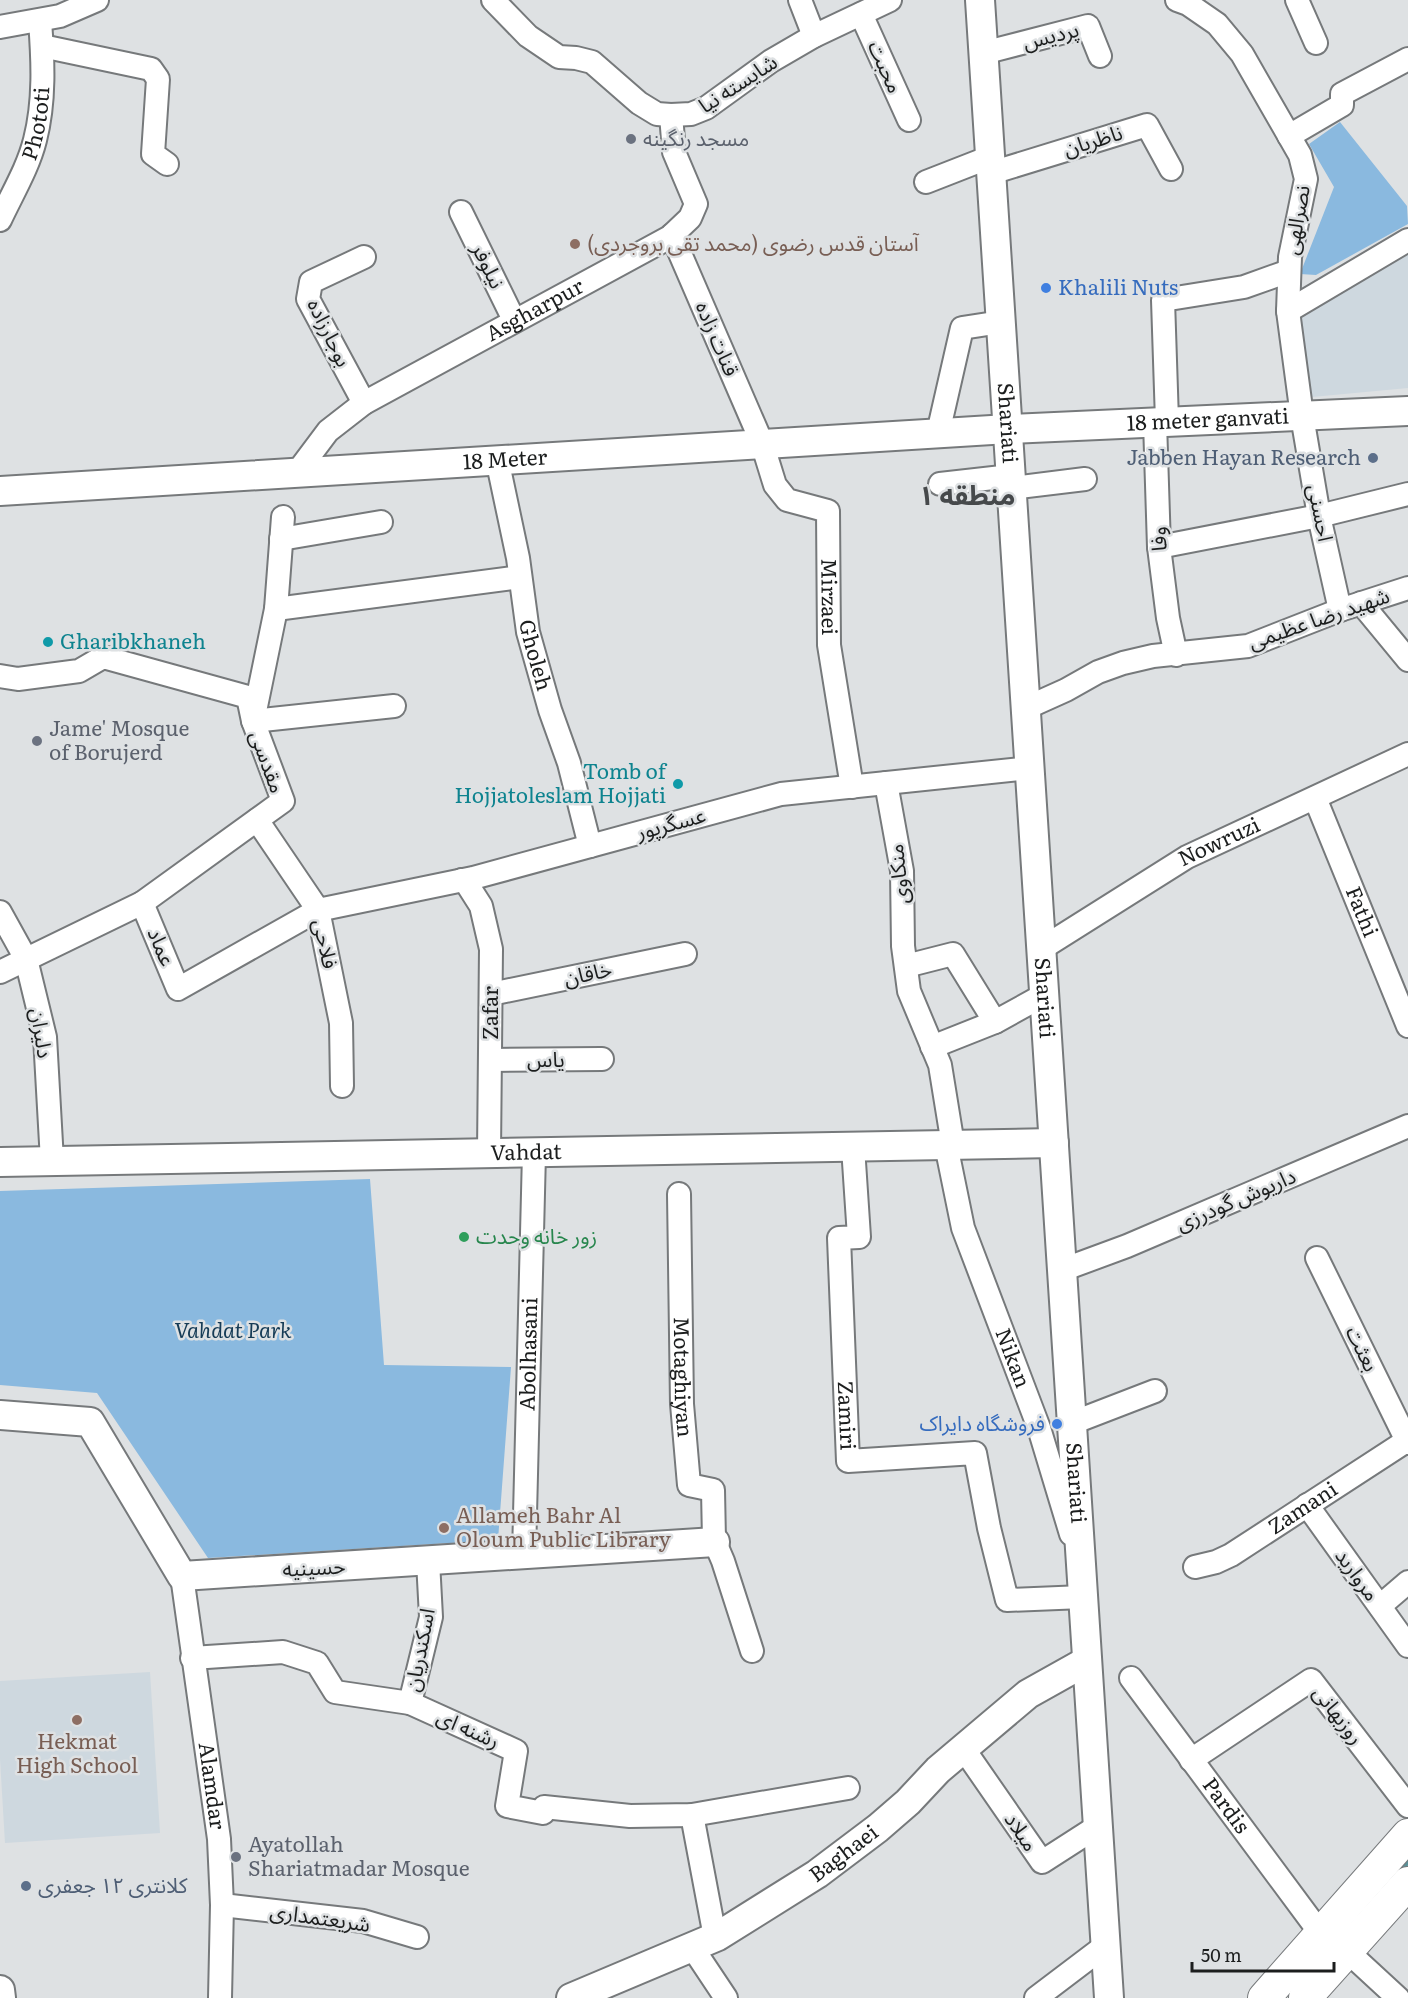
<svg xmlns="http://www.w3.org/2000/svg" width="1408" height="1998" font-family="Literata,'Noto Sans Arabic',serif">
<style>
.built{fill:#ced8df}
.green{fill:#8ab9df}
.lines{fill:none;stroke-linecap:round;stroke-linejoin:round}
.stream{stroke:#5a8f96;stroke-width:6}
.minor-casing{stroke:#76797b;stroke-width:26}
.tertiary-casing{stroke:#76797b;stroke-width:32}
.secondary-casing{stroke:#76797b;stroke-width:34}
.minor{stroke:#fff;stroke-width:22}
.tertiary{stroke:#fff;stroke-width:28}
.secondary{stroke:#fff;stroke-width:32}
.worship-dot{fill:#6b7280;stroke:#dee1e3;stroke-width:2}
.education-dot{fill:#8d6e63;stroke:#dee1e3;stroke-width:2}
.shop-dot{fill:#3f7fe0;stroke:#dee1e3;stroke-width:2}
.service-dot{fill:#5c6f8a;stroke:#dee1e3;stroke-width:2}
.culture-dot{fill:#0f9aa8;stroke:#dee1e3;stroke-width:2}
.leisure-dot{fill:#2e9e5b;stroke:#dee1e3;stroke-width:2}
.labels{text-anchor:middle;stroke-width:5;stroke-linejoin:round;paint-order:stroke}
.street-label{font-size:21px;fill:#1c1e1e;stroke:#dee1e3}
.worship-label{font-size:21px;fill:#5b616d;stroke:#dee1e3;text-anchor:start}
.education-label{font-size:21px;fill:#785e54;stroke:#dee1e3;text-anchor:start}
.shop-label{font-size:21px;fill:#366cbe;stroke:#dee1e3;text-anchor:start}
.service-label{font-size:21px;fill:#4e5e75;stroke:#dee1e3;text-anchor:end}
.culture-label{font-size:21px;fill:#0d838f;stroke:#dee1e3;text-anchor:start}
.leisure-label{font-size:21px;fill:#27864d;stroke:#dee1e3;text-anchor:start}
.park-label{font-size:21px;font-style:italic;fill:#153b56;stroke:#dee1e3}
.district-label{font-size:27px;font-weight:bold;fill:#46494b;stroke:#dee1e3}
</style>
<rect width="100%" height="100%" fill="#dee1e3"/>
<!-- built -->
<g class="built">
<path d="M1408,252V388L1312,397L1295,314Z"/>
<path d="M150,1672L160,1833L5,1843L0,1759V1681Z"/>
</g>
<!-- green -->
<g class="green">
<path d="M1340,122L1407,206L1408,224L1316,275L1300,274L1334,187L1309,144Z"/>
<path d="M370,1179L384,1365L511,1367L498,1540L208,1558L97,1393L0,1385V1191Z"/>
</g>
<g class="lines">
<!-- stream -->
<path class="stream" d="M1395,1875L1408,1861"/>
<!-- minor casing -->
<g class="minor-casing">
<g id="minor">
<path d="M493,0L528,36L559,57L576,58L592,62L639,103L657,114L671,115L691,114L706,108L771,61L814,36L890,0"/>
<path d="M800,0L814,36"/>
<path d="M1177,0L1188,4L1217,24L1242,54L1300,155L1306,179L1290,257L1288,311L1302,416L1319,516L1340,610"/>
<path d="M1297,0L1316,43"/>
<path d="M861,14L909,120"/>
<path d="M0,27L60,16L97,0"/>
<path d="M42,46L151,69L158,79L153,154L167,164"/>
<path d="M983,53L1088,26L1100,56"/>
<path d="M1289,136L1342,105V94L1408,59"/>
<path d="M991,173L1147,125L1171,169"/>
<path d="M926,182L990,157"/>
<path d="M461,212L514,320"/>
<path id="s1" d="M0,220C12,194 28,168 35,140C45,101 43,60 40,21"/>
<path id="s2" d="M672,235L762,443L775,485L787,500L828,511L829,645L852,787"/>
<path d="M364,257L311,282L308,299L364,403"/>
<path d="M1288,311L1408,240"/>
<path d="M1167,421L1163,300L1244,287L1289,271"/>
<path d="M1155,422L1159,547L1168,618L1176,655"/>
<path d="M938,433L962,328L1001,322"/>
<path id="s3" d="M497,459L518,558L528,632L550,710L569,763L590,846"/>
<path id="s4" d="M298,471L328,431L364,403L670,237L690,218L696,204L674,152L671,115"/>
<path d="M940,484L1011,476"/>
<path d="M1012,488L1085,479"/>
<path d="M281,539L381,522"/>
<path d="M1159,547L1319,516L1408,494"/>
<path d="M1361,603L1408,660"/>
<path d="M276,609L520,577"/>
<path d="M0,676L18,679L79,671L103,657L248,697L253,721L394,706"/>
<path d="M1026,708L1066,690L1098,672L1123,663L1153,656L1248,646L1340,610L1408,588"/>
<path d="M886,783L902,871L903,946L909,991L940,1065L953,1145"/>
<path id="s5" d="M1315,798L1408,1026"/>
<path d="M257,820L318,910L341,1023L342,1086"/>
<path d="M462,880L467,884L481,906L491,949L489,1153"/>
<path d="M142,903L283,801L253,721L276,609L283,517"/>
<path d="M0,912L26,959L45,1037L52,1161"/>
<path id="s6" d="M1041,949L1187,857L1408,754"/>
<path d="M906,966L953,954L995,1022"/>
<path d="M0,972L142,903L178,989L318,910L473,878L781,794L1030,768"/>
<path d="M491,994L685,954"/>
<path d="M932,1047L995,1022L1044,995"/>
<path d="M491,1060L602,1059"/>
<path id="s7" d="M946,1145L963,1228L1039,1428L1071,1534"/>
<path id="s8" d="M853,1147L859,1237L839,1238L848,1461L975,1453L989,1528L1007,1600L1083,1597"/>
<path id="s9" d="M679,1194L682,1404L689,1485L713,1490L714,1540L723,1561L752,1651"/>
<path d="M1317,1258L1408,1443"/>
<path d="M1062,1270L1127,1246L1408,1126"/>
<path d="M1072,1423L1155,1391"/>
<path d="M1307,1505L1408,1646"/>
<path id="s10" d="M524,1555L534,1153"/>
<path id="s11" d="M1195,1567L1216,1562L1231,1555L1408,1440"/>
<path id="s12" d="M182,1576L219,1839L222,1905L220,1998"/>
<path d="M1380,1606L1408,1582"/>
<path d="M192,1658L283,1652L317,1663L335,1692L410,1703L516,1751L507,1806L543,1813L544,1807L630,1816L692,1815L848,1788"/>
<path id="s13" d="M1131,1678L1321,1934"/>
<path d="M410,1703L431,1617L428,1561"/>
<path d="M963,1748L1042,1862L1098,1826"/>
<path d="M1191,1760L1311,1680L1408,1806"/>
<path d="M692,1815L715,1937"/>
<path d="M222,1905L363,1921L417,1937"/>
<path d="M692,1947L726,1998"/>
<path d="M1347,1951L1398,1998"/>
<path d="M1036,1998L1106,1945"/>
</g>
</g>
<!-- tertiary casing -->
<g class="tertiary-casing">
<g id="tertiary">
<path id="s14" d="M980,0L1109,1998"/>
<path id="s15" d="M0,491L1008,429L1408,411"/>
<path id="s16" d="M0,1162L1054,1143"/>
<path d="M0,1415L90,1422L182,1576L715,1542"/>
<path d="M0,1990L1,1998"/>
<path id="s17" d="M571,1998L718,1936L817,1874L878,1828L908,1802L938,1770L1028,1694L1087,1661"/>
</g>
</g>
<!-- secondary casing -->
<g class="secondary-casing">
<g id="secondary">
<path d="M1264,1998L1408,1835"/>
<path d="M1305,1998L1408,1883"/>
</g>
</g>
<!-- minor -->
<use href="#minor" class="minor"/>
<!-- tertiary -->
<use href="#tertiary" class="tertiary"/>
<!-- secondary -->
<use href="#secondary" class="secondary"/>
</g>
<!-- markers -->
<g class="worship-dot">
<circle cx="631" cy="139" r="6"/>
<circle cx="37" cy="741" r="6"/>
<circle cx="236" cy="1857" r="6"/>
</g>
<g class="education-dot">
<circle cx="575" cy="244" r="6"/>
<circle cx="444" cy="1528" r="6"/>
<circle cx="77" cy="1720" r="6"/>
</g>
<g class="shop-dot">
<circle cx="1046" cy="288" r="6"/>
<circle cx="1057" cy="1424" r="6"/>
</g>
<g class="service-dot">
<circle cx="1373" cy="458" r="6"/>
<circle cx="26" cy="1886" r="6"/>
</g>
<g class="culture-dot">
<circle cx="48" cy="642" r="6"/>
<circle cx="678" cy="784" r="6"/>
</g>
<circle class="leisure-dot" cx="464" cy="1237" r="6"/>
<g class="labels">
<!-- street labels -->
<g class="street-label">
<text transform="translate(1051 36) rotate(-14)" y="7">پردیس</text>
<text transform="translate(885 67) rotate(66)" y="7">محبت</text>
<text transform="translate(738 84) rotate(-33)" y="7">شایسته نیا</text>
<text dy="7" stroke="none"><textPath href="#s1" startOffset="104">Phototi</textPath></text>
<text transform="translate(1093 141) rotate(-17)" y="7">ناظریان</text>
<text transform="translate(1297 220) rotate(-80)" y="7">نصرالهی</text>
<text transform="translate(488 266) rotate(64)" y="7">نیلوفر</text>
<text dy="7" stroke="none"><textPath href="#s4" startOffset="290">Asgharpur</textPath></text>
<text transform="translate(329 333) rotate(64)" y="7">بوجارزاده</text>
<text transform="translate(717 339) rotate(67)" y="7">قنات زاده</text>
<text dy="7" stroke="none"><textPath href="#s15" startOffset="1210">18 meter ganvati</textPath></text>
<text dy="7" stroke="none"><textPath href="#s14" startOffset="424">Shariati</textPath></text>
<text dy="7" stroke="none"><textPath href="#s15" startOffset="506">18 Meter</textPath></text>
<text transform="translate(1320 513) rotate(79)" y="7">احسنی</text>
<text transform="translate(1159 539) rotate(-93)" y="7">وفا</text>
<text dy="7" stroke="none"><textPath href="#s2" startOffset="418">Mirzaei</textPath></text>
<text transform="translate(1319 619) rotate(-19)" y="7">شهید رضا عظیمی</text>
<text dy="7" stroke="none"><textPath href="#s3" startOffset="200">Gholeh</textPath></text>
<text transform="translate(267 762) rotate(70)" y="7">مقدسی</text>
<text transform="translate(671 824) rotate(-15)" y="7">عسگرپور</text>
<text dy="7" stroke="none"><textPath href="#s6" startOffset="208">Nowruzi</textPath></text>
<text transform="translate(899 874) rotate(-96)" y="7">منکاوی</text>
<text dy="7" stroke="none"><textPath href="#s5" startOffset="123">Fathi</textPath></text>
<text transform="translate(325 944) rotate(78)" y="7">فلاحی</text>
<text transform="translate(161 947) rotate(67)" y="7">عماد</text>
<text transform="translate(588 974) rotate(-12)" y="7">خاقان</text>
<text dy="7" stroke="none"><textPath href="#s14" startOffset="1000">Shariati</textPath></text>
<text transform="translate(491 1013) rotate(-90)" y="7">Zafar</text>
<text transform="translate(41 1033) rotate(81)" y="7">دلیران</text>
<text x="546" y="1067">یاس</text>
<text dy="7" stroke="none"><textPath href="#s16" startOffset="526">Vahdat</textPath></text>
<text transform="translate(1236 1200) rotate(-23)" y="7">داریوش گودرزی</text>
<text transform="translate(1362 1349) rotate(64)" y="7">بعثت</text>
<text dy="7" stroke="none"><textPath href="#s10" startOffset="201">Abolhasani</textPath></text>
<text dy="7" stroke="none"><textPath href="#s7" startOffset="224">Nikan</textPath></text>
<text dy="7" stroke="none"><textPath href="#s9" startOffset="183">Motaghiyan</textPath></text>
<text dy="7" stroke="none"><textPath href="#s8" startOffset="288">Zamiri</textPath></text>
<text dy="7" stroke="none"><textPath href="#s14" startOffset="1486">Shariati</textPath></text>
<text dy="7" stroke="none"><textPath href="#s11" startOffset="124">Zamani</textPath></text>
<text transform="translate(314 1568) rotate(-3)" y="7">حسینیه</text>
<text transform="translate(1357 1575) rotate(54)" y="7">مروارید</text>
<text transform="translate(420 1650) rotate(-79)" y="7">اسکندریان</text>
<text transform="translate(1338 1715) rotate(52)" y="7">روزبهانی</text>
<text transform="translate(468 1729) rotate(24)" y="7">رشنه ای</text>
<text dy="7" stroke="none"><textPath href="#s12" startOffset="212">Alamdar</textPath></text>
<text dy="7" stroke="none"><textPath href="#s13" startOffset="159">Pardis</textPath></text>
<text transform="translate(1021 1832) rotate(56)" y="7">میلاد</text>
<text dy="7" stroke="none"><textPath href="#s17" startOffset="310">Baghaei</textPath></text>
<text transform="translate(320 1918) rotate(8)" y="7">شریعتمداری</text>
</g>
<!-- worship labels -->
<g class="worship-label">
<text x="643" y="146">مسجد رنگینه</text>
<text x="49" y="736">Jame' Mosque<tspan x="49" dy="24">of Borujerd</tspan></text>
<text x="248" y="1852">Ayatollah<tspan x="248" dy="24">Shariatmadar Mosque</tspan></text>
</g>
<!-- education labels -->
<g class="education-label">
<text x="587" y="251">آستان قدس رضوی (محمد تقی بروجردی)</text>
<text x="456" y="1523">Allameh Bahr Al<tspan x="456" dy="24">Oloum Public Library</tspan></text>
<text x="77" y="1749" text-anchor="middle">Hekmat<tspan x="77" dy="24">High School</tspan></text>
</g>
<!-- shop labels -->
<g class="shop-label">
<text x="1058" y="295">Khalili Nuts</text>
<text x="1045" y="1431" text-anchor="end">فروشگاه دایراک</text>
</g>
<!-- service labels -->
<g class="service-label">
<text x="1361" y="465">Jabben Hayan Research</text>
<text x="38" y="1893" text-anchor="start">کلانتری ۱۲ جعفری</text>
</g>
<!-- culture labels -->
<g class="culture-label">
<text x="60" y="649">Gharibkhaneh</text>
<text x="666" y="779" text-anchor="end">Tomb of<tspan x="666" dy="24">Hojjatoleslam Hojjati</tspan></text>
</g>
<!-- leisure labels -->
<g class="leisure-label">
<text x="476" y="1244">زور خانه وحدت</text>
</g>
<!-- park labels -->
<g class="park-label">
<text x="233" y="1338">Vahdat Park</text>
</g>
<!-- district labels -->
<g class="district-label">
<text x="967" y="505">منطقه ۱</text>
</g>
</g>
<!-- scale -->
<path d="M1192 1962v9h142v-9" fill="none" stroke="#1c1e1e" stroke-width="3"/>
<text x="1201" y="1962" font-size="18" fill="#1c1e1e" stroke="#dee1e3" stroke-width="4.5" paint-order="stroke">50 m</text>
</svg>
